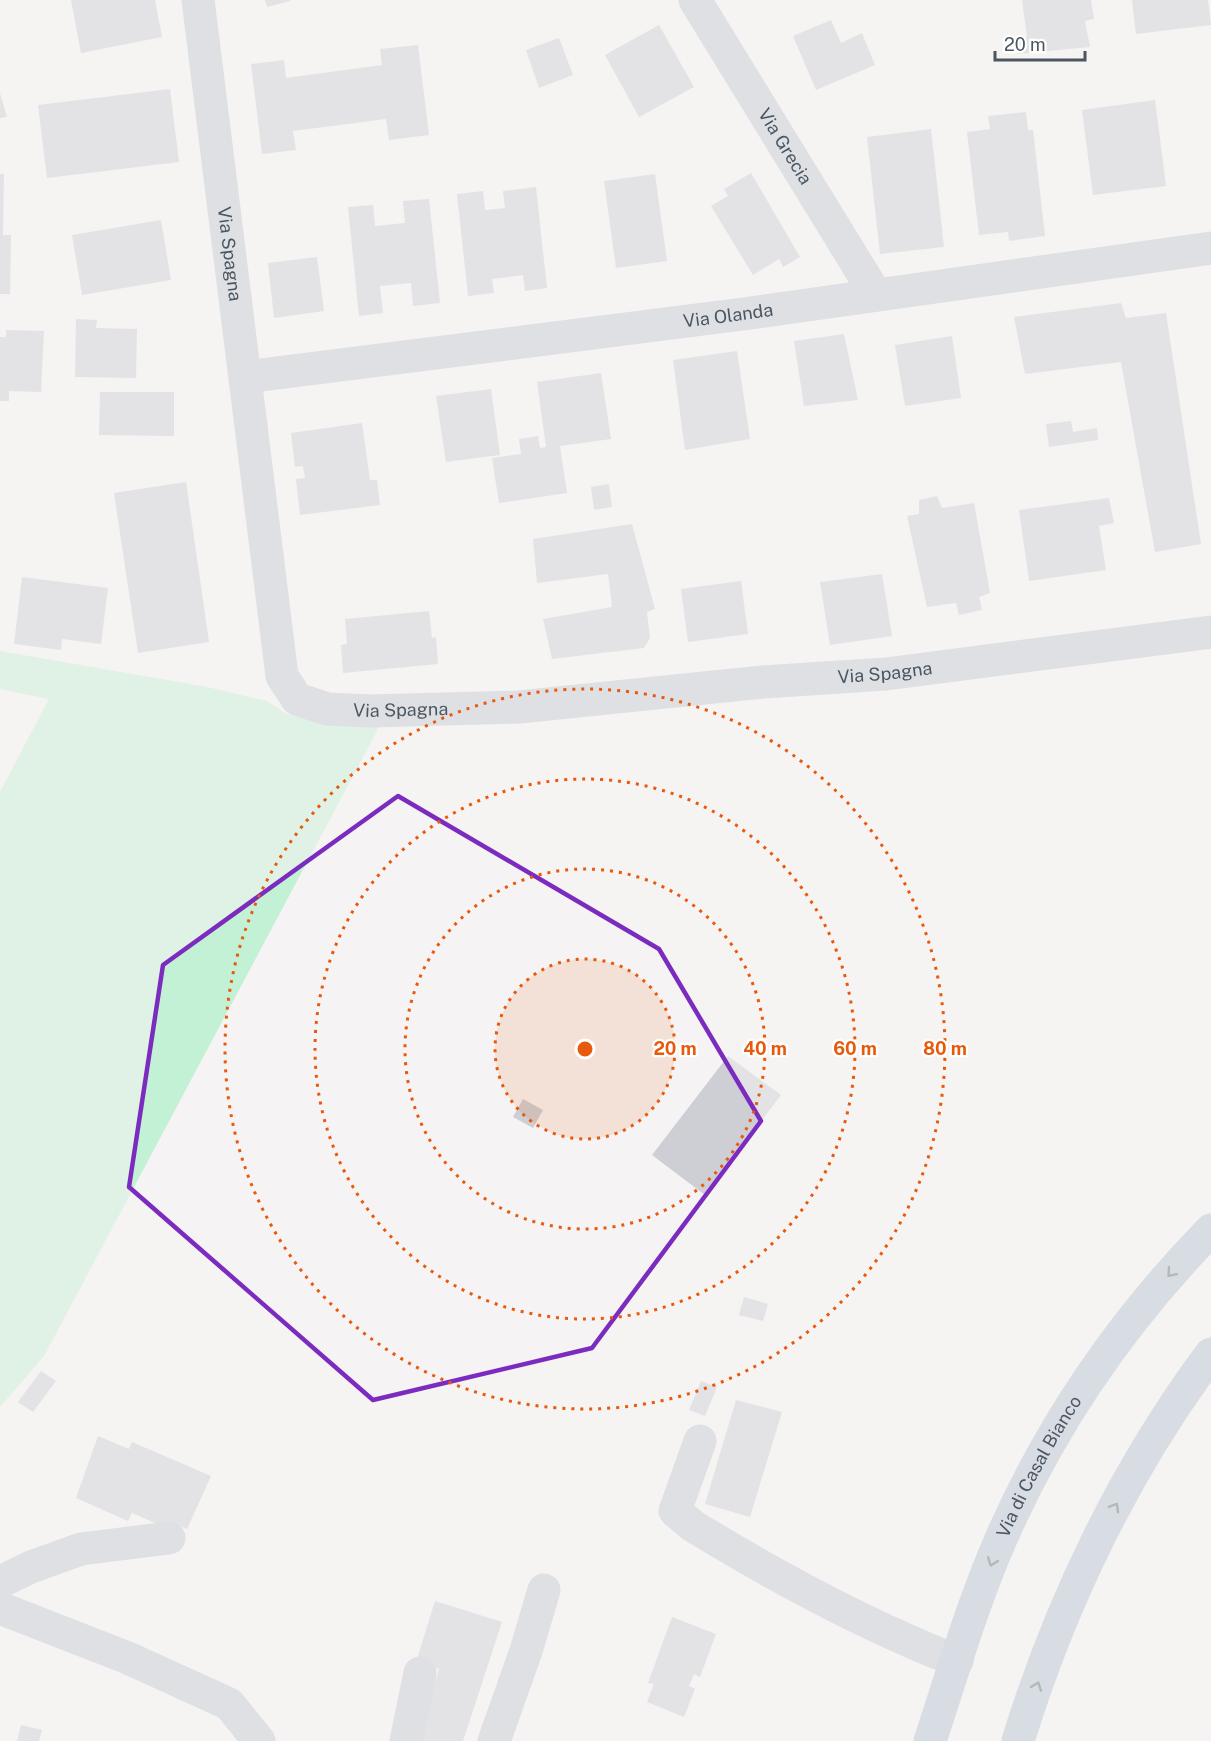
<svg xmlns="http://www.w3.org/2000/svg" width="1211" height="1741" font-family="'Public Sans',sans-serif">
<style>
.green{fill:#c3f1d5}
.building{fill:#cdcfd5}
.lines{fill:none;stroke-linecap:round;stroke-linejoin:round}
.minor{stroke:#c1cad2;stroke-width:33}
.major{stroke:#b3c2d1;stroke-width:33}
.oneway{stroke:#64717d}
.marked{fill:none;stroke:#7b2cbf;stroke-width:4.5;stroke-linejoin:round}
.ring{fill:none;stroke:#e8590c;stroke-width:3;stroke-dasharray:3 6}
.labels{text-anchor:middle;stroke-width:4.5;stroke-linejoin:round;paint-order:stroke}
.street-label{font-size:18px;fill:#4a5661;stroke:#fff}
.centre{fill:#e8590c;stroke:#fff;stroke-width:3}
.ring-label{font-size:18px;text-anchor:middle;font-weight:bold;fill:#e8590c;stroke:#fff;stroke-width:4.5;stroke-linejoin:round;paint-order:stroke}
</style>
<rect width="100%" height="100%" fill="#f5f3f3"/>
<!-- green -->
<path class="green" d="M0,651L207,687L267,701L286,714L379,727L44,1356L0,1407V792L49,699L0,689Z"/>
<!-- building -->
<g class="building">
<path d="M71,0H155L162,37L81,53Z"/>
<path d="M265,0H290V1L267,7Z"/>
<path d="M1022,0H1091L1094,19L1085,21L1090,47L1017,54L1016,39L1027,37Z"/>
<path d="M1132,0H1208L1211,25L1136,34Z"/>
<path d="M831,20L841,43L862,33L875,65L816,90L793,36Z"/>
<path d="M659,25L694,87L639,117L605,55Z"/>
<path d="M559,38L573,75L539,88L526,50Z"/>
<path d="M418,45L429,135L389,140L386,119L293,131L296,150L262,154L251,64L284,60L286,78L382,65L380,49Z"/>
<path d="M170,89L179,162L47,178L38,105Z"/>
<path d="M0,93L7,117L0,118Z"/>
<path d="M1155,100L1166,186L1093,195L1082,110Z"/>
<path d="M1026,112L1028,130H1033L1045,236L1009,241L1008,232L979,235L967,132L990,129L988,116Z"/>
<path d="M931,129L944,247L880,254L867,137Z"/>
<path d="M751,173L800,257L783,267L779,259L753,275L711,206L728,196L724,189Z"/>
<path d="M0,174H4L3,235H11L10,294H0Z"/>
<path d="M655,174L667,261L616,268L604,181Z"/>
<path d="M536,187L547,288L525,291L523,275L492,279L494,293L468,296L457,194L483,191L485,210L505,208L503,191Z"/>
<path d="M429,199L440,303L413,306L411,283L380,286L383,313L359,316L348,207L373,205L375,226L405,223L403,201Z"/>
<path d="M161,220L171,280L82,295L72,235Z"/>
<path d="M317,257L324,311L274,318L268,263Z"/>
<path d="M1121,303L1126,318L1166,313L1201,544L1155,552L1121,362L1025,374L1014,317Z"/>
<path d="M76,319L97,320L96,328L137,329L136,378L75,377Z"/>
<path d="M6,330L44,331L41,392L9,391V401H0V337H6Z"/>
<path d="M844,334L858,400L804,406L794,341Z"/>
<path d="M952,336L961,398L905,406L895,345Z"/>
<path d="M737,351L750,439L685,450L673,360Z"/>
<path d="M601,373L611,439L560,446L567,493L499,503L492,458L521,454L519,439L538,436L540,448L546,447L537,382Z"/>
<path d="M491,389L500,455L446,462L436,396Z"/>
<path d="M100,392H174V436L99,435Z"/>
<path d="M1071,421L1073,432L1097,428L1098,440L1049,447L1046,424Z"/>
<path d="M362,423L370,480H377L380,505L300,515L296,479L305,478L303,466L295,467L291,433Z"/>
<path d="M186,482L209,642L138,653L114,493Z"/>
<path d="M609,484L612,507L594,510L591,487Z"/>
<path d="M937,496L942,508L974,503L990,593L979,597L982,610L959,615L956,603L927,607L907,516L919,514V500Z"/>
<path d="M1109,498L1114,523L1099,526L1106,570L1029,581L1019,510Z"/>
<path d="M632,524L655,609L647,612L650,638L644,648L552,659L543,619L612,607L608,574L537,583L533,539Z"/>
<path d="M882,574L892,636L830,645L820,582Z"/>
<path d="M22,577L108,588L101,644L62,639L61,650L14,644Z"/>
<path d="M741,581L748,634L688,642L681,589Z"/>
<path d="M429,611L432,638L436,637L438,664L343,673L341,645L347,644L345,619Z"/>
<path d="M728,1056L781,1095L705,1195L652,1155Z"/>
<path d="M523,1099L543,1110L533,1128L513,1117Z"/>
<path d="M744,1297L768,1304L763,1321L739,1315Z"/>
<path d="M41,1371L56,1381L33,1412L18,1402Z"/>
<path d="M701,1381L717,1387L705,1416L689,1410Z"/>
<path d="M736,1400L782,1412L750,1517L705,1504Z"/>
<path d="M98,1436L129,1449L132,1442L211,1476L187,1529L172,1523L169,1529L132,1513L128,1521L76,1498Z"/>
<path d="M435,1601L502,1622L463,1741H418L439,1669L416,1662Z"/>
<path d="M672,1617L716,1634L700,1677L694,1674L689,1686L695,1689L684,1717L647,1702L654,1684L648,1683Z"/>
<path d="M21,1725L42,1730L39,1741H17Z"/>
</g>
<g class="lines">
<!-- minor -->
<g class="minor">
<path id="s1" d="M198,0L282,676L297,699L327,709L370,711L519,707L763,682L886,674L1211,632"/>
<path id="s2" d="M695,0L876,295"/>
<path id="s3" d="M246,377L743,314L1211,248"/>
<path d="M700,1441L675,1511L693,1526C778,1578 865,1625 957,1661"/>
<path d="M0,1582L31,1567L81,1549L169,1538"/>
<path d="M0,1608L128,1658L229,1704L259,1741"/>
<path d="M406,1741L420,1673"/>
<path d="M494,1741L526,1651L544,1590"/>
</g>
<!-- major -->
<g class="major">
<path id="s4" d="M930,1741C953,1671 974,1599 1004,1532C1054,1420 1126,1317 1211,1230"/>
<path d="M1018,1741C1060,1604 1125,1469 1211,1354"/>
</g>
</g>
<!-- one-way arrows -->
<defs><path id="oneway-chevron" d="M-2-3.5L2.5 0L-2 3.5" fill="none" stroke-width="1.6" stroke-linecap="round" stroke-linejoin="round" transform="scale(1.5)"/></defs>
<g class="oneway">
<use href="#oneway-chevron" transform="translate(1171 1273) rotate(131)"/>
<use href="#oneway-chevron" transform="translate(1115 1507) rotate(-60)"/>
<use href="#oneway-chevron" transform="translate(992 1562) rotate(111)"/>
<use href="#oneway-chevron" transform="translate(1037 1686) rotate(-70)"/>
</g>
<!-- marked area -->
<path d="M0 0H1211V1741H0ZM398,796L659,949L761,1121L592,1348L373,1400L129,1187L163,965Z" fill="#f5f3f3" fill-opacity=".55" fill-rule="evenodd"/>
<path class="marked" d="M398,796L659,949L761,1121L592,1348L373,1400L129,1187L163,965Z"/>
<!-- distance rings -->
<circle cx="585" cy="1049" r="90" fill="#e8590c" fill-opacity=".12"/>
<g class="ring">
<circle cx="585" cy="1049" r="90"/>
<circle cx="585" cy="1049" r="180"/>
<circle cx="585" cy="1049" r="270"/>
<circle cx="585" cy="1049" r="360"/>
</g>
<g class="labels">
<!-- street labels -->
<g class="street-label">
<text dy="6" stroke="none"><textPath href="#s2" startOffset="172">Via Grecia</textPath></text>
<text dy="6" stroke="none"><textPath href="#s1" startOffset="256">Via Spagna</textPath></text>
<text dy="6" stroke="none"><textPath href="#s3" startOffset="486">Via Olanda</textPath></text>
<text dy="6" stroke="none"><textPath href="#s1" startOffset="1300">Via Spagna</textPath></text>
<text dy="6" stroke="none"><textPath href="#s1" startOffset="814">Via Spagna</textPath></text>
<text dy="6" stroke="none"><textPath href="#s4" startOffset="296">Via di Casal Bianco</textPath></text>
</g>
</g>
<circle cx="585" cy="1049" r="9" class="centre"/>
<g class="ring-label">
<text x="675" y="1055">20 m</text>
<text x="765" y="1055">40 m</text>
<text x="855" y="1055">60 m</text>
<text x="945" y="1055">80 m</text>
</g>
<!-- scale -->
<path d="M995 51v9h90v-9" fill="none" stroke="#4a5661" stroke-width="3"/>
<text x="1004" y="51" font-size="18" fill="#4a5661" stroke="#ffffff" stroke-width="4.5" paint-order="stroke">20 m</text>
</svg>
